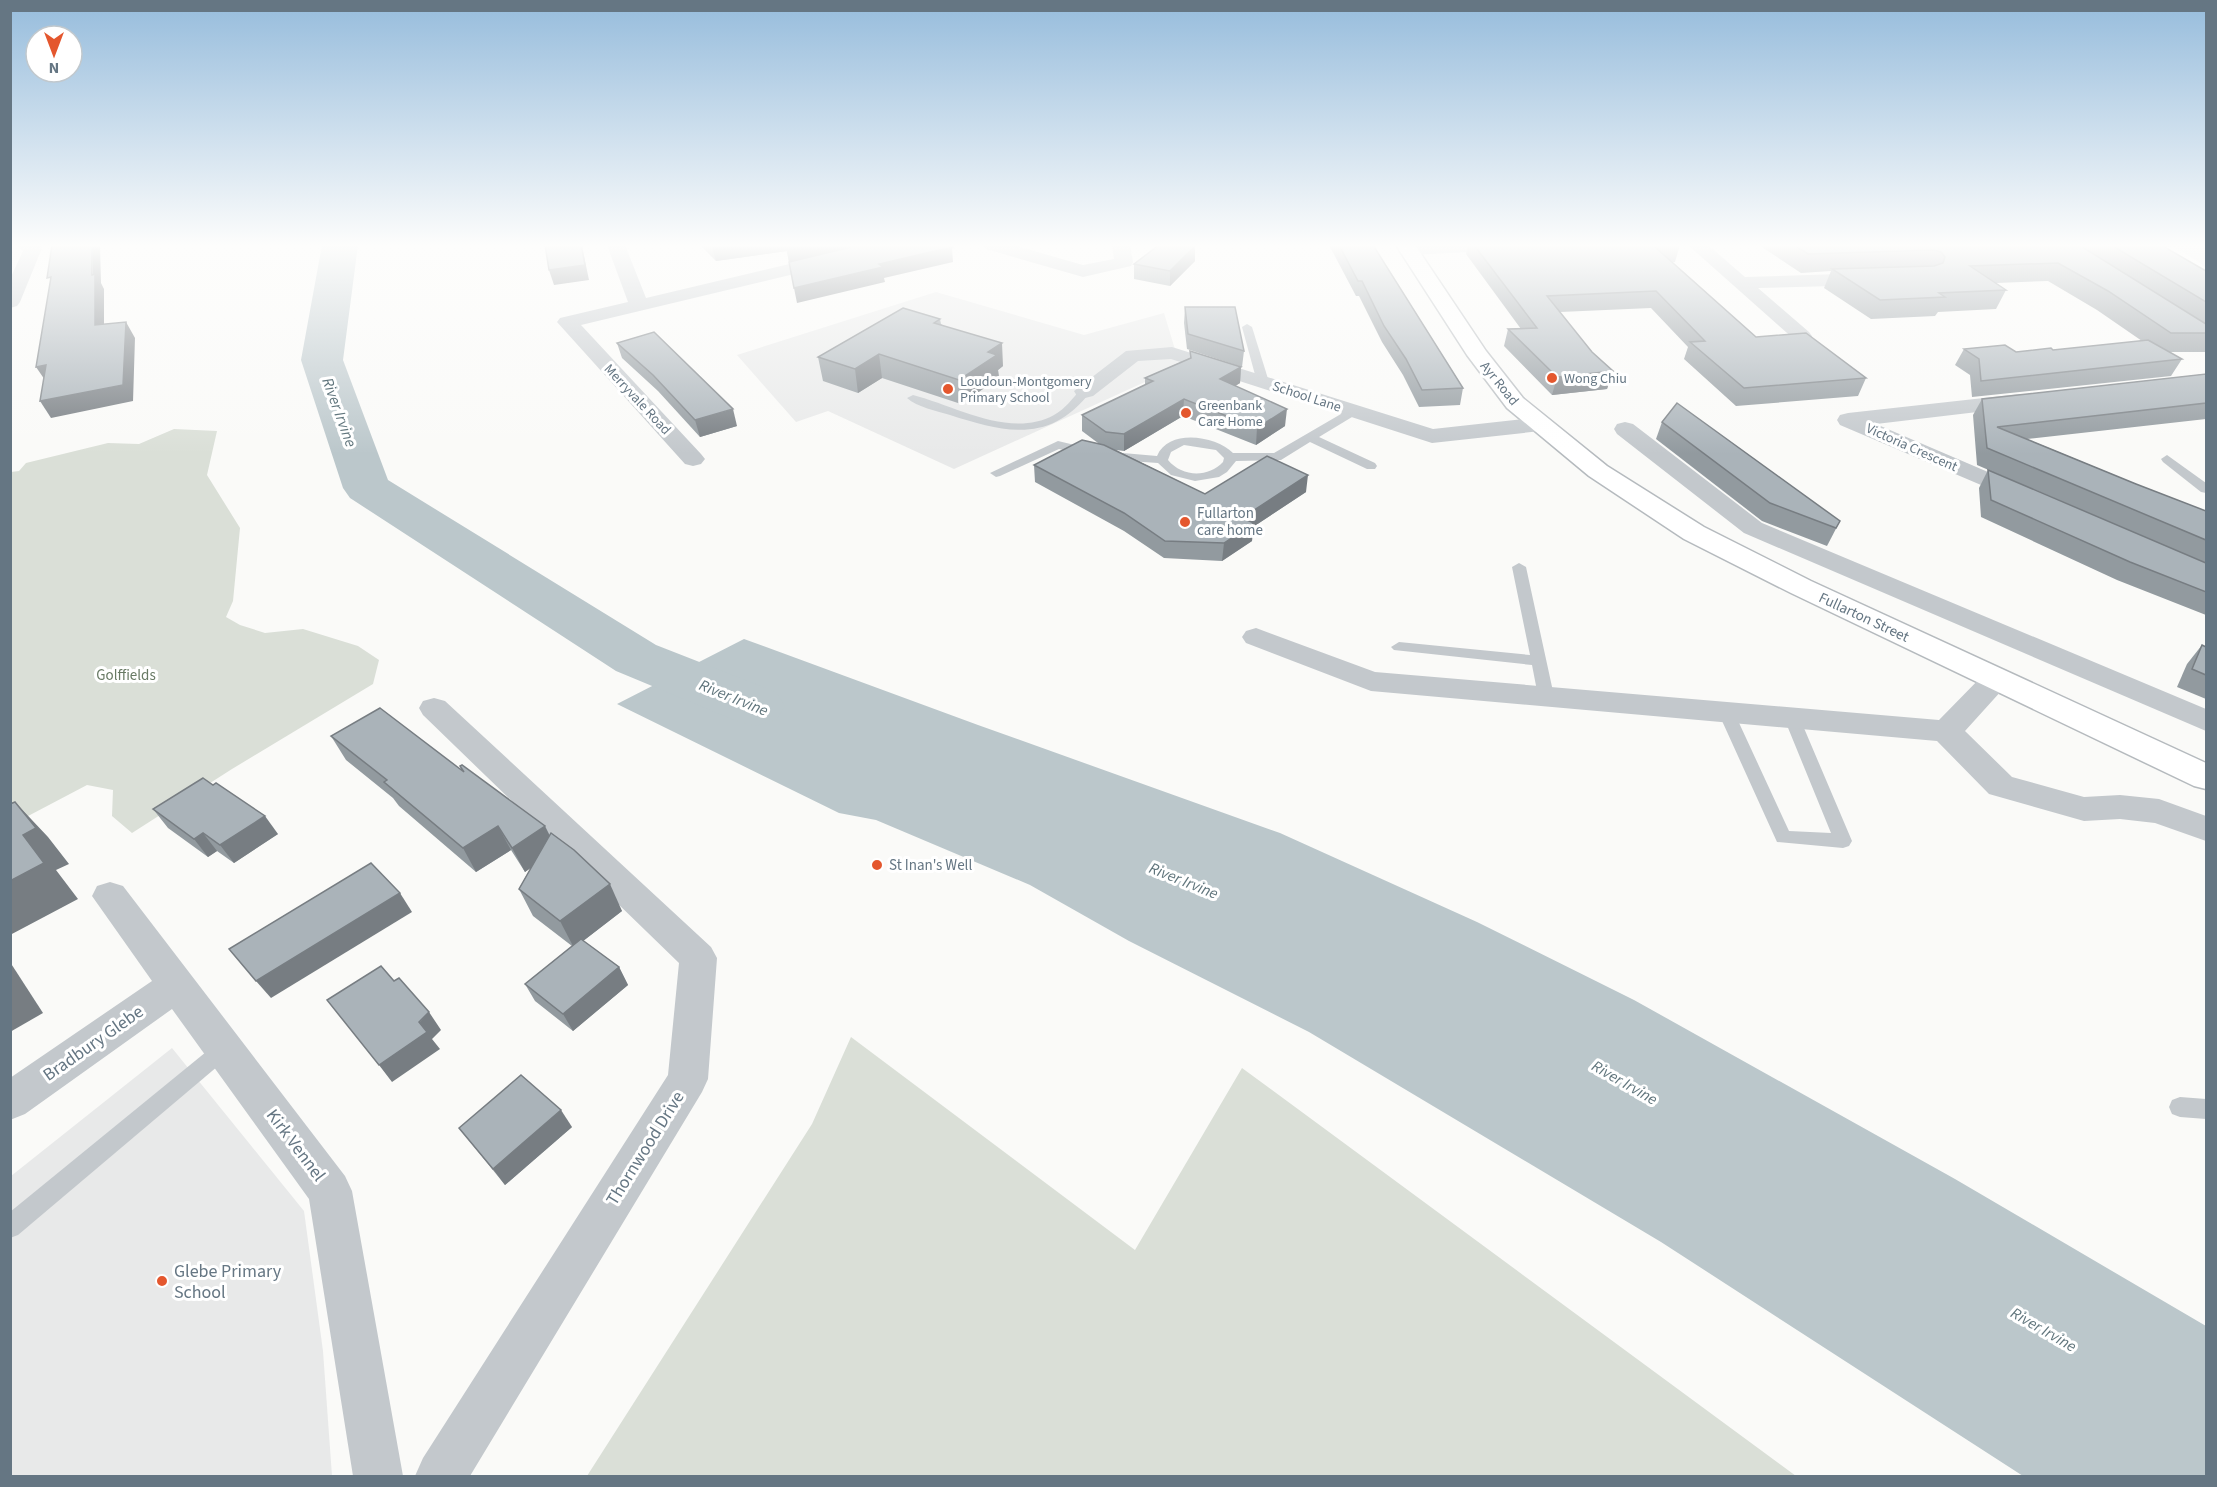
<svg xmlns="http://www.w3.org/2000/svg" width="2217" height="1487" font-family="'Source Sans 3',sans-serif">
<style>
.built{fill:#e8e9e9}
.green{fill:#dadfd7}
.water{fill:#bbc7cb}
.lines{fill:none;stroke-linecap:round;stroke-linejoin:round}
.river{fill:#bbc7cb;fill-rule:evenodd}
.primary-casing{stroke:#b5babe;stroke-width:3}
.lane{fill:#c3c8cc;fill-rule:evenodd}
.street{fill:#c3c8cc;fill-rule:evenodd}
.primary{fill:#fff;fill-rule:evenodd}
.wall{fill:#929a9f}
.shaded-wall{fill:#777d82}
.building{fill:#aab3b9;stroke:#777d82;stroke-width:1.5}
.poi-dot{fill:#e4572e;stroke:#fff;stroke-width:2}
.labels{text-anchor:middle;stroke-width:6;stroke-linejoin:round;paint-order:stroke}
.far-poi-label{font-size:14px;fill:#657683;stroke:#fff;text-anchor:start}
.far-street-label{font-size:14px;fill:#657683;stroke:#fff}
.poi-label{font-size:15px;fill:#657683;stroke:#fff;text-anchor:start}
.street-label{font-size:15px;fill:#657683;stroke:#fff}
.park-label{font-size:15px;fill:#687a64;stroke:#fff}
.water-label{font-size:16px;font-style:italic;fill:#60757c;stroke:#fff}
.near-street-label{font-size:18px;fill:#657683;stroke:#fff}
.near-poi-label{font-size:18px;fill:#657683;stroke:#fff;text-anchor:start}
</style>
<rect width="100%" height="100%" fill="#fafaf8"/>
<!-- built -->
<g class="built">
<path d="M2171,245H2206V268L2200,263Z"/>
<path d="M936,292L1084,335L1164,313L1180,366L954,469L828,411L796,422L737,355Z"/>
<path d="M172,1048L304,1211L323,1351L332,1476H11V1176Z"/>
</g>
<!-- green -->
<g class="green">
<path d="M174,429L217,431L207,475L240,528L233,601L226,617L240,625L265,633L303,629L358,646L379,660L373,684L232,769L132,833L112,816L113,790L87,785L11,825V472L19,471L26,463L108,443L139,444Z"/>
<path d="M851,1037L1135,1250L1242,1068L1796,1476H587L812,1124Z"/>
</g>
<!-- water -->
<path class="water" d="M744,639L978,725L1280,833L1477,922L1634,1000L1955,1179L2206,1326V1476H2023L1661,1242L1309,1032L1129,941L1030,885L876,820L839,813L617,704Z"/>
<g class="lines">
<!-- river -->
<path class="river" d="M322,245H358L343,360L388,480L656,645L776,692L785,706L776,720L755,726L734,720L616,671L350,498L343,488L301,360Z"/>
<!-- primary casing -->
<g class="primary-casing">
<path id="primary" d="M1396,245H1415L1486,351L1523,398L1607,466L1704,527L1811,581L2206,763V789L2194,786L1791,593L1684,539L1589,476L1507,408L1467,355Z"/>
</g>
<!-- lane -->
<g class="lane">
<path d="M1247,324L1252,327L1269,382L1267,384H1259L1257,382L1242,327Z"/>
<path d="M1085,388L1091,391C1051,444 1006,433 950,415C937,411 917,407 907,398L913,395C956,406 1010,439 1054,415C1065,409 1073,398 1081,389Z"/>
<path d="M1353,407L1359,411L1357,414L1319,437L1375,463L1377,466L1375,469H1367L1310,442L1281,460L1236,461L1227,472L1219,477L1195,481L1171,475L1158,463L1100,459L1059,449L1000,476L996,477L990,473L1058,441L1100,451L1157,456C1169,428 1216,436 1233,453H1274ZM1184,445L1216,450L1224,458L1223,462C1208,478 1182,477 1168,460L1171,452Z"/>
<path d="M2167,455L2206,483V493L2201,492L2163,462L2161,459Z"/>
<path d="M1519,563L1526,567L1554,696L1552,700H1540L1538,696L1532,665L1394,650L1391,647L1399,642L1530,655L1512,567Z"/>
<path d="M1726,707L1732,708L1734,712L1789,831L1831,833L1784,718L1786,714H1798L1852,841L1849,846L1843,848L1777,842L1718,712L1720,708Z"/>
<path d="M224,1040L231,1043L234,1049L231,1055L18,1235L10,1238V1212L217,1043Z"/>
<path d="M2180,1097L2206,1099V1119L2180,1117L2172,1114L2169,1107L2172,1100Z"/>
</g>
<!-- street -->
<g class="street">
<path d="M15,245H40L42,248L20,302L17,306L10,308V279L23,251Z"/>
<path d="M607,245H625L646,298L869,245H903L900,249L894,250L581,325L701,454L705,459L701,464L693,466L685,464L557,322L560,318L628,302Z"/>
<path d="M983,245H1013L1083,265L1114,259L1112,245H1130L1133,262L1131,266L1083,277L986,249Z"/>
<path d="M1520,245L1517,249L1511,250L1408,255L1402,254L1399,250L1405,245Z"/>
<path d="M1688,245H1708L1745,277L1870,273L1877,275L1879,279L1877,283L1870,285L1758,288L1809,332L1812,336L1809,340H1795Z"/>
<path d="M1172,347L1433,429L1541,417L1549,419L1552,424L1549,429L1541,431L1432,443L1171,359L1138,361L1093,396L1085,398L1077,396L1074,391L1126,351Z"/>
<path d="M2020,394L2028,396L2031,401L2028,406L1876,424L2030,490L2033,495L2030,500L2021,502L1840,425L1837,420L1840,415L1848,413Z"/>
<path d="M1625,422L1633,424L1762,523L2206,709V731L1744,533L1617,434L1614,429L1617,424Z"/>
<path d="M1256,628L1375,672L1939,720L1986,672L1997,669L2008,672L2012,679L1965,731L2012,777L2084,797L2120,795L2159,799L2206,816V841L2155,823L2120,819L2084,821L1989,794L1937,741L1371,691L1246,643L1242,637L1246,631Z"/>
<path d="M434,698L445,701L711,947L717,958L708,1079L702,1092L470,1476H415L423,1458L668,1075L679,963L423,715L419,708L423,701Z"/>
<path d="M110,882L123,886L345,1176L352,1191L403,1476H353L309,1199L172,1009L25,1114L10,1120V1078L152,981L92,896L97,886Z"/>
</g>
<!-- primary -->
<use href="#primary" class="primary"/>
</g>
<!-- wall -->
<g class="wall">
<path d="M700,245H858L789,262L787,251L716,261Z"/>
<path d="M1329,245H1373L1463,388L1460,405L1419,407L1403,375L1382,342L1359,296H1356Z"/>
<path d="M1468,245H1680L1675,262H1672L1756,337L1866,378L1858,396L1736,406L1684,359L1688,347L1651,308L1560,312L1592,352L1613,371L1607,389L1552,395L1504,346L1508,329H1521L1466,254Z"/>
<path d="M1759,245H2179L2164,247L2206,271V352H2169L2182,359L2171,376L1972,397L1970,375L1955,365L1964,349L2016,352L2053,350L2142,341L2097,310L2048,281L1996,283L2006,290L1996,309L1938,312L1935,316L1871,319L1824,288L1831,271L1801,273Z"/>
<path d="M1195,246V261L1170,286L1134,279V264Z"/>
<path d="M1185,307L1244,351L1242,367L1187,349L1184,323Z"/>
<path d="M940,319L941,324L1003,366L998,370L999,378L961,404L882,378L858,393L823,381L818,357Z"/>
<path d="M617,343L737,426L700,437L658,391L622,358Z"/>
<path d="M1190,351L1241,367L1240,383L1235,386L1285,426L1256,445L1183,416L1124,451L1116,450L1205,494L1306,492L1253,527L1252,541L1222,561L1164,558L1124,531L1035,482L1034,465L1098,443L1082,431V415L1145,385V378L1190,358Z"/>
<path d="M2206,374V419L2027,439L2136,484L2206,511V615L2117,580L1981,517L1979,488L1988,470L2075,507L1977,465L1973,415L1982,399Z"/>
<path d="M1662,422L1840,521L1827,546L1762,521L1656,439Z"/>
<path d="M2202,645L2206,647V699L2177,687L2187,664Z"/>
<path d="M331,736L550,836L622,911L583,941L619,967L628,985L573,1031L535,1001L525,984L572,946L533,916L519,889L531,867L525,872L511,850L476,872L399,806L393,798L346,760Z"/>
<path d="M153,809L278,834L234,863L217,851L208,857L168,828Z"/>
<path d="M572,1127L505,1185L459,1128Z"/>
</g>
<!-- shaded-wall -->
<g class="shaded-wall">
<path d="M92,245H100L101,283L104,289V341L95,325Z"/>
<path d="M581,245H582L583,251L589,280L554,285L549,270Z"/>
<path d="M721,245H786L787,251L716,261L712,247Z"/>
<path d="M793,245H858L789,262L786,247Z"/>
<path d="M2134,245H2179L2130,252Z"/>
<path d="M1195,246V261L1170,286V271Z"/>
<path d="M952,247L953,262L884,278L885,282L797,303L794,288L879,264Z"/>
<path d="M126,322L135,338L133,401L51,418L40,401Z"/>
<path d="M1002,343L1003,366L998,370L999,378L961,404L959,380L988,352Z"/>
<path d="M879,354L882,378L858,393L855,369Z"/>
<path d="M46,365L47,383L36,367Z"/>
<path d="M1241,367L1240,383L1219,396L1220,379Z"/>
<path d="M1613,371L1607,389L1552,395L1557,377Z"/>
<path d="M1184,399L1183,416L1124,451V434Z"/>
<path d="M733,409L737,426L700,437L695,420Z"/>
<path d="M1287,409L1285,426L1256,445L1257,428Z"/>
<path d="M1308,475L1306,492L1253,527L1252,541L1222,561L1224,543L1242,518Z"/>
<path d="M15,802L48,837L69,864L56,870L78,899L10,935V881L23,835Z"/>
<path d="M265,816L278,834L234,863L220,845Z"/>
<path d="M498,826L511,850L476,872L463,848Z"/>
<path d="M545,826L557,850L525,872L512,848Z"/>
<path d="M203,833L217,851L208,857L194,839Z"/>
<path d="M610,884L622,911L574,948L560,921Z"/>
<path d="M400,893L412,912L271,998L256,981Z"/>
<path d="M10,962L43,1013L10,1032Z"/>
<path d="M619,967L628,985L573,1031L563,1014Z"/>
<path d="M429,1012L441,1030L432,1039L440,1049L392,1082L379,1065Z"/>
<path d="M561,1110L572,1127L505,1185L493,1169Z"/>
</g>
<!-- building -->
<g class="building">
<path d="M52,245H92V275L95,274V325L126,322L123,385L40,401L46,365L36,367L51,277L47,278Z"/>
<path d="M545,245H581L585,265L549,270Z"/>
<path d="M860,245H949L952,247L879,264L883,267L794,288L789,262Z"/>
<path d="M1159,245H1190L1195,246L1170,271L1134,264Z"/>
<path d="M1339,245H1373L1463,388L1422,390L1406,359L1384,326L1362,281H1358Z"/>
<path d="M1474,245H1680L1655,247L1756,337L1806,333L1866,378L1744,388L1690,342L1705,341L1656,291L1547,296L1592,352L1613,371L1557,377L1508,329L1537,328Z"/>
<path d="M1794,245H2079L2206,324V333H2171L2108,291L2058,263L1970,266L2006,290L1939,293L1945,297L1880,300L1832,269L1934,266L1943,263L1945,257L1941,252L1934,250L1808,254Z"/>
<path d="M2111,245H2161L2206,271V302Z"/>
<path d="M1185,307H1235L1244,351L1188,334Z"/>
<path d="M903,308L940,319L934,323L1002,343L988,352L997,355L959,380L879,354L855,369L818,357Z"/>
<path d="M654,332L733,409L695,420L653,375L617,343Z"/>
<path d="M2148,340L2182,359L1981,381L1979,359L1964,349L2005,345L2016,352L2051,348L2053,350Z"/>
<path d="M1190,351L1241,367L1220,379L1287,409L1257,428L1184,399L1124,434L1106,432L1082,415L1153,381L1145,378L1191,358Z"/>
<path d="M2206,374V403L1997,427L2136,484L2206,511V540L1987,448L1982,399Z"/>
<path d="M1677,403L1840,521L1836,528L1770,503L1662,422Z"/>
<path d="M1082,440L1104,445L1205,494L1267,456L1308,475L1242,518L1254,523L1224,543L1165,541L1124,513L1034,465Z"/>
<path d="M1988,470L2206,563V592L2130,562L1991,500Z"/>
<path d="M2202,645L2206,647V675L2192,669Z"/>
<path d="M380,708L464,772L460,766L462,765L545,826L512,848L498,826L463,848L384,782L387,780L331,736Z"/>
<path d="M203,778L213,785L216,783L265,816L220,845L203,833L194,839L153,809Z"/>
<path d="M15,802L36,828L23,835L44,863L10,881V804Z"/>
<path d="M551,833L574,850L610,884L560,921L519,889Z"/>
<path d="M371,863L400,893L256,981L229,949Z"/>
<path d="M581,939L619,967L563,1014L525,984Z"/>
<path d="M381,966L394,981L399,978L429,1012L419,1022L427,1032L379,1065L327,1000Z"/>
<path d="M521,1075L561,1110L493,1169L459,1128Z"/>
</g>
<!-- sky -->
<linearGradient id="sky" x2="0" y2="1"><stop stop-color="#96bcdc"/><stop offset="0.54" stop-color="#fdfdfc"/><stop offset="1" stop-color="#fdfdfc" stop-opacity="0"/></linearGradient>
<rect width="2217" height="454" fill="url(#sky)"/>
<!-- markers -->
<g class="poi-dot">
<circle cx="1552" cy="378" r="6"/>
<circle cx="948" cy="389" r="6"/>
<circle cx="1186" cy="413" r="6"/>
<circle cx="1185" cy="522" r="6"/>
<circle cx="877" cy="865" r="6"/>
<circle cx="162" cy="1281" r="6"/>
</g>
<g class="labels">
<!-- far-poi labels -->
<g class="far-poi-label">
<text x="1564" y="383">Wong Chiu</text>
<text x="960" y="386">Loudoun-Montgomery<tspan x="960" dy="16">Primary School</tspan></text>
<text x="1198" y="410">Greenbank<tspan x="1198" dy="16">Care Home</tspan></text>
</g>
<!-- far-street labels -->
<g class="far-street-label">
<text transform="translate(1500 383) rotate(51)" y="5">Ayr Road</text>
<text transform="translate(1307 396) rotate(18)" y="5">School Lane</text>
<text transform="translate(638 399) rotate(47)" y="5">Merryvale Road</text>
<text transform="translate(1912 447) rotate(24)" y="5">Victoria Crescent</text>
</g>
<!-- poi labels -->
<g class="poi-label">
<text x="1197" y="518">Fullarton<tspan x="1197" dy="17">care home</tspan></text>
<text x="889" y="870">St Inan's Well</text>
</g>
<!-- street labels -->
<g class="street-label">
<text transform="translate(1864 617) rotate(25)" y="5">Fullarton Street</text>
</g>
<!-- park labels -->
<g class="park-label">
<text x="126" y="680">Golffields</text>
</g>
<!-- water labels -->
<g class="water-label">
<text transform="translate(340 412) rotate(70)" y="6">River Irvine</text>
<text transform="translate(734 697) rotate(22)" y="6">River Irvine</text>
<text transform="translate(1184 880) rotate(22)" y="6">River Irvine</text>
<text transform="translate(1625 1082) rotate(30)" y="6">River Irvine</text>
<text transform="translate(2044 1329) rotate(30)" y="6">River Irvine</text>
</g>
<!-- near-street labels -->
<g class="near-street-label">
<text transform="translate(93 1043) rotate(-35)" y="6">Bradbury Glebe</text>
<text transform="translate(296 1145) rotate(53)" y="6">Kirk Vennel</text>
<text transform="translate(645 1148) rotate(-58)" y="6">Thornwood Drive</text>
</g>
<!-- near-poi labels -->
<g class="near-poi-label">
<text x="174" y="1277">Glebe Primary<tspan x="174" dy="21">School</tspan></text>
</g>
</g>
<!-- border -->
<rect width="2217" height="1487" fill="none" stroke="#657683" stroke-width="24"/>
<!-- north arrow -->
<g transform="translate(54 54) rotate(180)"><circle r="28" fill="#ffffff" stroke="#c1c8cd" stroke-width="1.5"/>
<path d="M0-4.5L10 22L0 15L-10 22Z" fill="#e4572e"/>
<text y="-9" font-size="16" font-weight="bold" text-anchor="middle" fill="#657683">N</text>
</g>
</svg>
